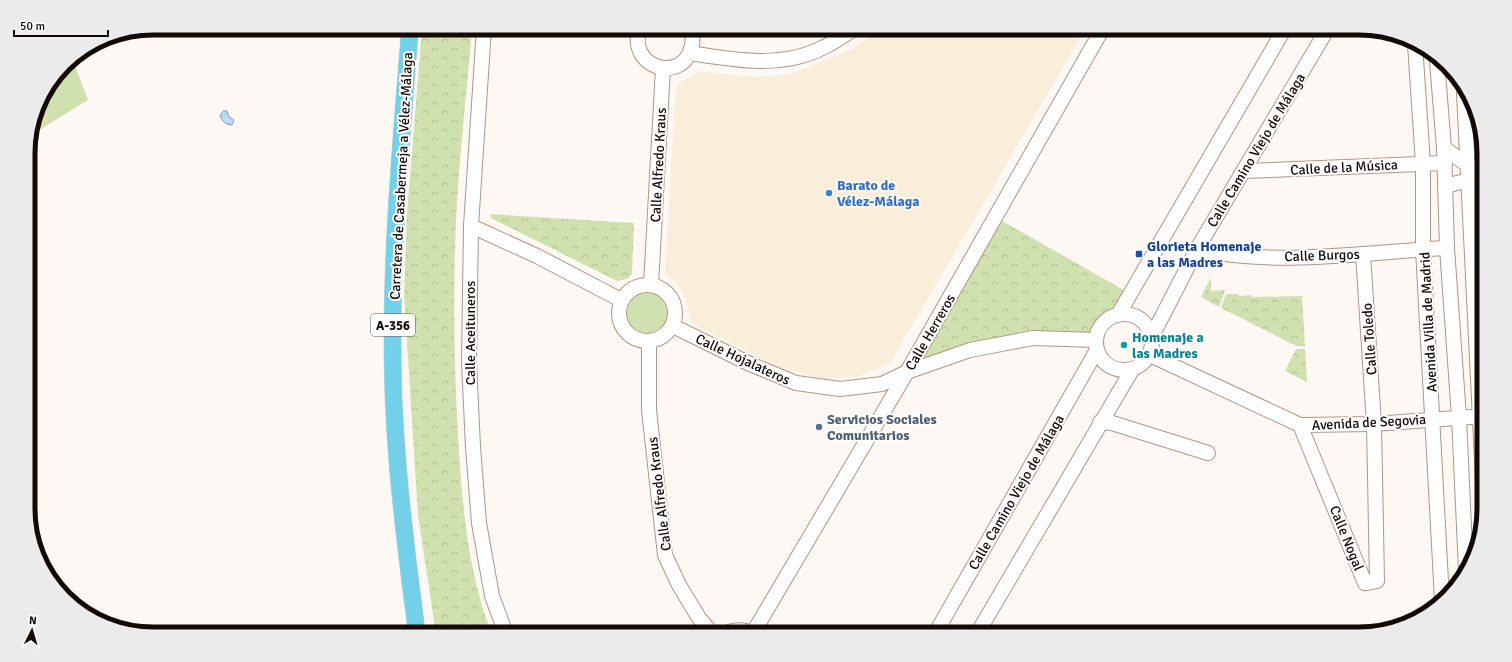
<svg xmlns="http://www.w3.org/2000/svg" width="1512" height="662" font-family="Signika,sans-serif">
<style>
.commercial{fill:#f8eed9}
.green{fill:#d0e1af}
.park{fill:url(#park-crowns)}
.water{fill:url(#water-waves);stroke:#8b9eb3}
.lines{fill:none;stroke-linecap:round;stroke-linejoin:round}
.minor-casing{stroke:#b09485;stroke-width:16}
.major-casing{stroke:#d5d3d2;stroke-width:18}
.minor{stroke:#fff;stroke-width:14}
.major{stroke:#72d1e9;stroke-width:17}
.shop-dot{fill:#3f7fe0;stroke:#fff;stroke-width:1.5}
.transit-dot{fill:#1a4fb4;stroke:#fff;stroke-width:1.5}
.culture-dot{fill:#0f9aa8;stroke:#fff;stroke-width:1.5}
.service-dot{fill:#5c6f8a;stroke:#fff;stroke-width:1.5}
.labels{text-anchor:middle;stroke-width:4;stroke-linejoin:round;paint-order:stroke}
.shield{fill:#fff;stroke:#5a5350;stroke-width:1}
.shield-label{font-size:13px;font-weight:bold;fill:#130905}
.street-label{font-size:14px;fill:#130905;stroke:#fff}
.shop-label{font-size:14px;font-weight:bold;fill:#366cbe;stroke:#fff;text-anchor:start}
.transit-label{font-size:14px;font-weight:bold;fill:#164399;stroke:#fff;text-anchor:start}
.culture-label{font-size:14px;font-weight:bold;fill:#0d838f;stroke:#fff;text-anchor:start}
.service-label{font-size:14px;font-weight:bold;fill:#4e5e75;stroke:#fff;text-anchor:start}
.rim{fill:none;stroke:#130905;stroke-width:5}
</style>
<defs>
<pattern id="park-crowns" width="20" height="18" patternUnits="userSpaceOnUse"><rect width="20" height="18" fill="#d0e1af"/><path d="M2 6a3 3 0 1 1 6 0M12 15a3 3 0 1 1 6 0" fill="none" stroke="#b2c095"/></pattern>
<pattern id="water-waves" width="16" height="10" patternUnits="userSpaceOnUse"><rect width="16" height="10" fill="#bedefe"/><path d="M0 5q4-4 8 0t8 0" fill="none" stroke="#a2bdd8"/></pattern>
</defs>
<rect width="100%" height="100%" fill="#fef8f4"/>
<!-- commercial -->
<path class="commercial" d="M882,28H1086L890,363L858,376L824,379L776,366L691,323L685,296L676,282L665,272L674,114L677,85L698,71L752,77L791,74L852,49Z"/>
<!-- green -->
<g class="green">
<path d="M72,58L88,100L31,135L41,98Z"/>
<circle cx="648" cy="313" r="21"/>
</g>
<!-- park -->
<g class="park">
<path d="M422,28H472C467,92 459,156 456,221C453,291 454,365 458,435C462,502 467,571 492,634H436L418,515L404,295L407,214Z"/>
<path d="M490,214L634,223L632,274L627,279L617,281L491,218Z"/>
<path d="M997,218L1129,293L1118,315L1103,318L1095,334L918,364Z"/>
<path d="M1211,277V291L1225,290L1219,307L1201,297Z"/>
<path d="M1226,294H1239V296L1252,295V297L1302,296L1305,346H1296L1221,308Z"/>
<path d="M1296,349H1305L1307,382L1285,371Z"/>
</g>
<!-- water -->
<path class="water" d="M223,111H227L229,117L234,120L232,125C226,125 222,121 220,116Z"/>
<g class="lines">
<!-- minor casing -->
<g class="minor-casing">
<g id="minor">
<path d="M484,28L471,226L469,362L473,447L479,523L492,596L506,634"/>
<path d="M640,28C626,67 681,84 691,49C693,42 694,35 690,28"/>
<path d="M1415,44L1423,164V249L1442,600"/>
<path d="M690,53C734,60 783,69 824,47C835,42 845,34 856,28"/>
<path d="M1437,61L1444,148L1447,248L1459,417L1466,571"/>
<path d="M1464,93L1484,501"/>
<path d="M1444,148L1469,166L1483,167"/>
<path d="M1244,171L1445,163"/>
<path d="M1445,186L1469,180L1483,181"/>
<path d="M471,226L537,256L621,300"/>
<path d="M1197,249C1273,267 1369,252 1447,248"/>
<circle cx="647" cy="313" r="28"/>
<path d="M651,285L663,68"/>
<circle cx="1124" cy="342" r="28"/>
<path d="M1118,315L1285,28"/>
<path d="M673,326L750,364L796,383L840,389L882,384L907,372L970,350L1033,338L1096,340"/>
<path d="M1152,336L1197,249L1328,28"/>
<path d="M649,342V410L665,555L679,585L699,618L713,634"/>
<path d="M1150,355L1300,425L1374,424L1484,416"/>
<path d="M1100,422L1112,423L1208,453"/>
<path d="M1300,425L1365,583L1377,581L1374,424L1363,254"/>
<path d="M753,633L907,372L1103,28"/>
<path d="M724,634C735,629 743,629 754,634"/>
<path d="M935,634L1097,350"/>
<path d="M977,634L1132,370"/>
</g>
</g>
<!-- major casing -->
<g class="major-casing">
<path id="major" d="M410,28C401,145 390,261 393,379C395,464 406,549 417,634"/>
</g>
<!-- minor -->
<use href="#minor" class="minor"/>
<!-- major -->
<use href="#major" class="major"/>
</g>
<!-- markers -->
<circle class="shop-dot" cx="829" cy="193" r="4"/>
<rect class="transit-dot" x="1135" y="250" width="8" height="8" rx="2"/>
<circle class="culture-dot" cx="1124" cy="345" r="4"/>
<circle class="service-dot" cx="819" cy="427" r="4"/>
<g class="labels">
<!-- shield labels -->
<rect class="shield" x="371" y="314" width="44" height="22" rx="3"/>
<g class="shield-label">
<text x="393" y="330">A-356</text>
</g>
<!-- street labels -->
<g class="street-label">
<text transform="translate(1256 150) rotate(-59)" y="5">Calle Camino Viejo de Málaga</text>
<text transform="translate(658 165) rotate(-87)" y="5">Calle Alfredo Kraus</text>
<text transform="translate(1344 167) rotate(-3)" y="5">Calle de la Música</text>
<text transform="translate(401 176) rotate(-87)" y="5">Carretera de Casabermeja a Vélez-Málaga</text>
<text transform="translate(1322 255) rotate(-2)" y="5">Calle Burgos</text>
<text transform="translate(1428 322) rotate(-93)" y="5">Avenida Villa de Madrid</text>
<text transform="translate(930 332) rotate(-60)" y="5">Calle Herreros</text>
<text transform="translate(470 333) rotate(-90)" y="5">Calle Aceituneros</text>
<text transform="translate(1369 339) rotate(-94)" y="5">Calle Toledo</text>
<text transform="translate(743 359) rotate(25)" y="5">Calle Hojalateros</text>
<text transform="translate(1369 422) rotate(-3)" y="5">Avenida de Segovia</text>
<text transform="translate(1016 492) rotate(-60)" y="5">Calle Camino Viejo de Málaga</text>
<text transform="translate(659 494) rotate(-97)" y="5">Calle Alfredo Kraus</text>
<text transform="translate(1347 538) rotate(68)" y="5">Calle Nogal</text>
</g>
<!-- shop labels -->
<g class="shop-label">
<text x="837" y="190">Barato de<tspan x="837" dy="16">Vélez-Málaga</tspan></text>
</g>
<!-- transit labels -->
<g class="transit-label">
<text x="1147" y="251">Glorieta Homenaje<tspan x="1147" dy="16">a las Madres</tspan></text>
</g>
<!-- culture labels -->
<g class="culture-label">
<text x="1132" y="342">Homenaje a<tspan x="1132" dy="16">las Madres</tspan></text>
</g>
<!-- service labels -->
<g class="service-label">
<text x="827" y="424">Servicios Sociales<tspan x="827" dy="16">Comunitarios</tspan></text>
</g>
</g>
<!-- crop -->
<path d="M0 0H1512V662H0ZM153 35H1359A118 118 0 0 1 1477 153V509A118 118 0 0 1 1359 627H153A118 118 0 0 1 35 509V153A118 118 0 0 1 153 35Z" fill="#ecebeb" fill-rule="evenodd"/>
<path class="rim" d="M153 35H1359A118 118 0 0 1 1477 153V509A118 118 0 0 1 1359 627H153A118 118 0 0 1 35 509V153A118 118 0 0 1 153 35Z"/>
<!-- north arrow -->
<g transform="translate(32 630) rotate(5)" stroke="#ffffff" stroke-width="3" paint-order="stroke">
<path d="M0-3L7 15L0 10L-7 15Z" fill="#130905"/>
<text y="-6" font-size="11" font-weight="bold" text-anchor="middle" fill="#130905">N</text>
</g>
<!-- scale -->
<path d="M14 30v6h94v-6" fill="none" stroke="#130905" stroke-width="2"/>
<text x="20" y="30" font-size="12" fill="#130905" stroke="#ffffff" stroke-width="3" paint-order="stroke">50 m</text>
</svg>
